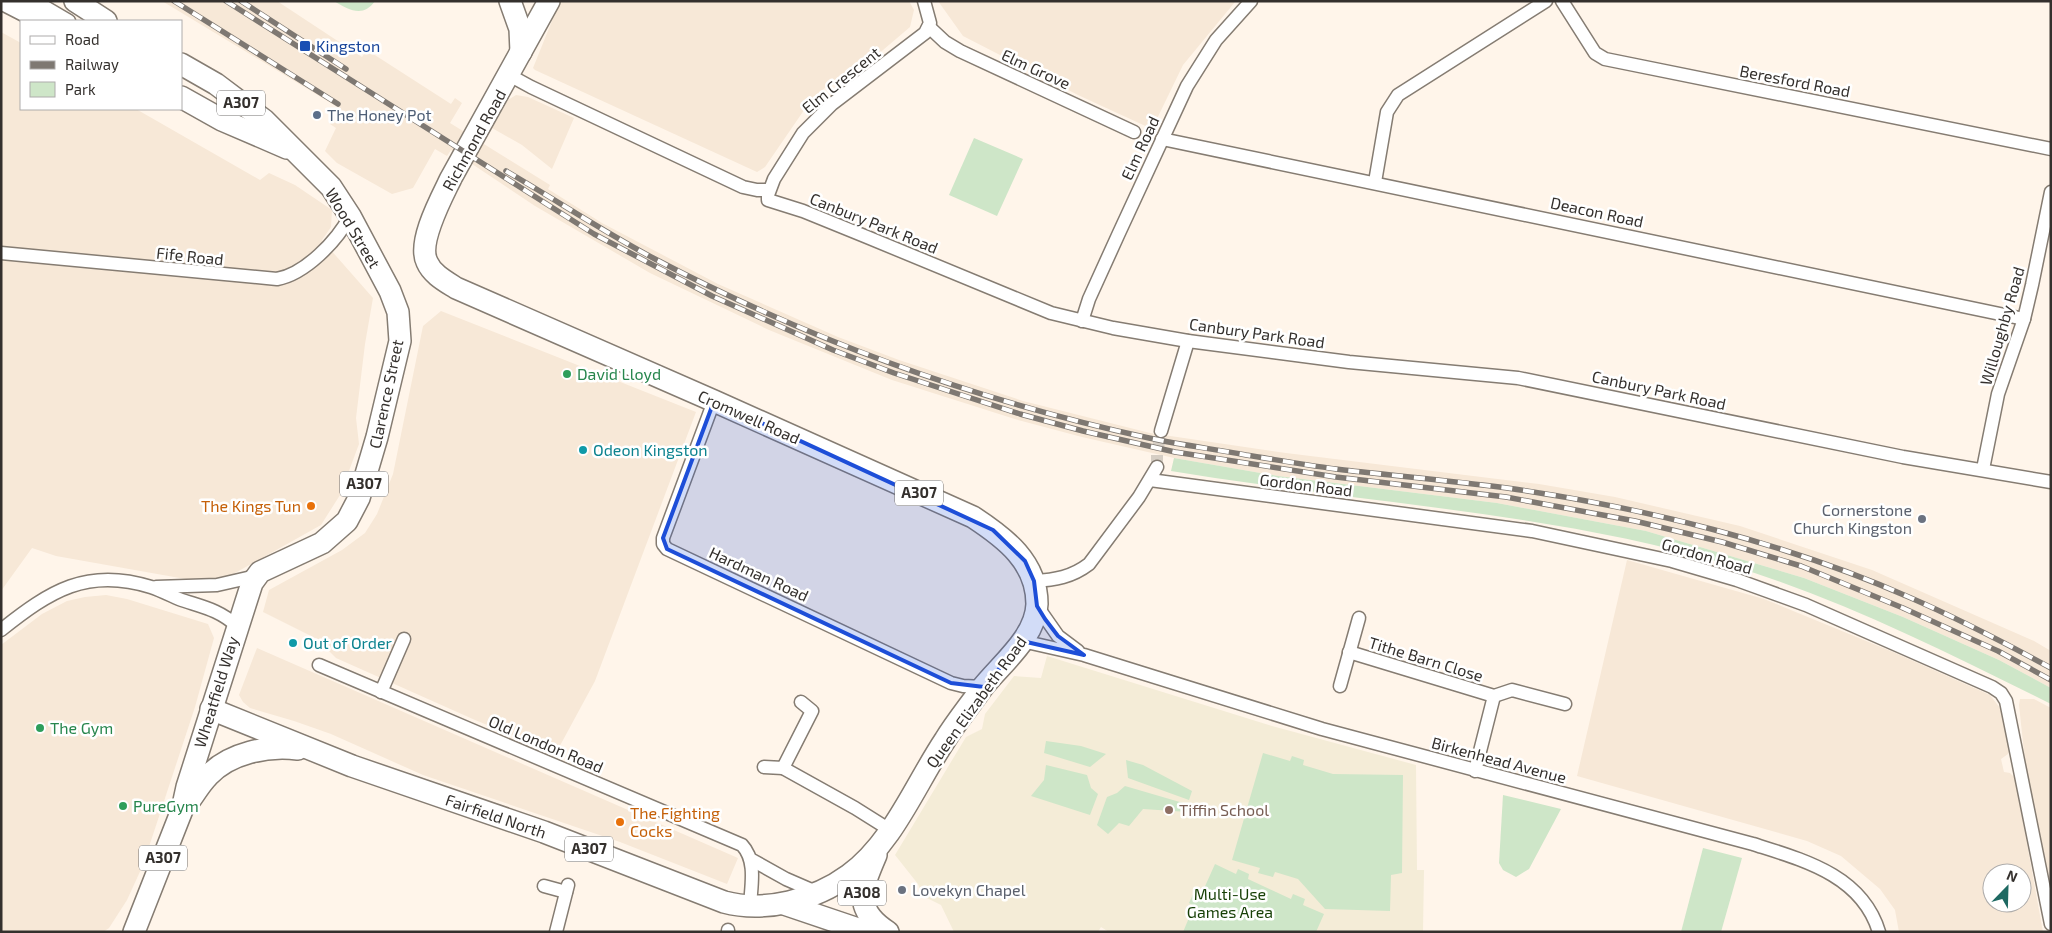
<svg xmlns="http://www.w3.org/2000/svg" width="2052" height="933" font-family="'Exo 2',sans-serif">
<style>
.built{fill:#f7e8d7;fill-rule:evenodd}
.education{fill:#f4ecd7}
.green{fill:#cee6c8}
.lines{fill:none;stroke-linecap:round;stroke-linejoin:round}
.street-tunnel{stroke:#d6cec4;stroke-width:12;stroke-dasharray:12 6;stroke-linecap:butt}
.street-casing{stroke:#857c72;stroke-width:15}
.primary-casing{stroke:#857c72;stroke-width:24}
.street{stroke:#fff;stroke-width:12}
.primary{stroke:#fff;stroke-width:21}
.rail-casing{stroke:#7e7872;stroke-width:5.5}
.rail{stroke:#fff;stroke-width:4;stroke-dasharray:11;stroke-linecap:butt}
.marked{fill:#1d4ed8;fill-opacity:0.2;stroke:#1d4ed8;stroke-width:4;stroke-linejoin:round}
.transit-dot{fill:#1a4fb4;stroke:#fff;stroke-width:2}
.service-dot{fill:#5c6f8a;stroke:#fff;stroke-width:2}
.leisure-dot{fill:#2e9e5b;stroke:#fff;stroke-width:2}
.culture-dot{fill:#0f9aa8;stroke:#fff;stroke-width:2}
.food-dot{fill:#e8710a;stroke:#fff;stroke-width:2}
.worship-dot{fill:#6b7280;stroke:#fff;stroke-width:2}
.education-dot{fill:#8d6e63;stroke:#fff;stroke-width:2}
.labels{text-anchor:middle;stroke-width:5;stroke-linejoin:round;paint-order:stroke}
.shield{fill:#fff;stroke:#716e6c;stroke-width:1}
.shield-label{font-size:15px;font-weight:bold;fill:#34302d}
.transit-label{font-size:16px;fill:#164399;stroke:#fff;text-anchor:start}
.street-label{font-size:16px;fill:#34302d;stroke:#fff}
.service-label{font-size:16px;fill:#4e5e75;stroke:#fff;text-anchor:start}
.leisure-label{font-size:16px;fill:#27864d;stroke:#fff;text-anchor:start}
.culture-label{font-size:16px;fill:#0d838f;stroke:#fff;text-anchor:start}
.food-label{font-size:16px;fill:#c56008;stroke:#fff;text-anchor:end}
.worship-label{font-size:16px;fill:#5b616d;stroke:#fff;text-anchor:end}
.education-label{font-size:16px;fill:#785e54;stroke:#fff;text-anchor:start}
.park-label{font-size:16px;fill:#163f05;stroke:#fff}
</style>
<rect width="100%" height="100%" fill="#fff5ea"/>
<!-- built -->
<g class="built">
<path d="M162,1H277L362,57L367,50L451,104L455,98L462,103L450,123L550,185L548,189L602,223L718,284L838,337L899,360L1023,401L1150,433L1286,453L1539,484L1615,497L1740,526L1872,570L2034,641L2051,651V688L1999,660L1903,617L1804,578L1646,531L1497,503L1278,476L1174,458L1082,437L1018,420L892,380L769,330L650,273L535,206L451,150L447,156L435,149L413,188L392,194L337,163L325,151L336,128L330,124L339,108Z"/>
<path d="M560,1H909L914,10L910,27L876,56L842,75L813,97L765,167L757,172L535,70L533,68Z"/>
<path d="M938,1H1234L1235,2L1183,65L1152,129L1078,95L963,36Z"/>
<path d="M1,32L21,43V109H136L260,180L269,173L295,185L332,210L331,227L322,240L373,298L365,344L356,418L359,444L340,495L321,525L228,577L209,580H191L56,556L32,548L1,591Z"/>
<path d="M516,95L528,97L574,118L552,169L522,145L492,128L508,100Z"/>
<path d="M441,311L696,412L595,681L556,753L475,720L336,658L317,639L263,612L269,590L342,550L365,533L377,514L393,474L423,326Z"/>
<path d="M1627,560L1764,599L1893,652L1990,695L2003,712L2010,750L2008,754L2001,759L2004,772L2010,773L2015,778L2043,932H1899L1895,910L1880,889L1841,856L1807,841L1577,776ZM1992,873H2022V903H1992Z"/>
<path d="M106,595L127,599L208,624L214,638L195,707L143,865L127,900L109,928L103,932H1V645L42,614L67,601L85,597Z"/>
<path d="M257,648L738,858L727,884L620,842L423,775L331,734L294,721L250,708L243,702L239,695Z"/>
<path d="M2020,699H2034L2051,708V885L2026,770L2019,705Z"/>
</g>
<!-- education -->
<path class="education" d="M1047,656L1272,726L1416,765L1417,870H1424L1423,932H1109L1101,927L1098,932H954L941,905L923,896L918,884L895,855L966,737L982,729L985,714L1014,676L1041,678Z"/>
<!-- green -->
<g class="green">
<path d="M334,1H375C363,18 349,10 334,1Z"/>
<path d="M974,138L1023,159L997,216L949,195Z"/>
<path d="M1174,458L1278,476L1497,503L1646,531L1804,578L1903,617L1999,660L2051,688V704C1946,652 1842,599 1729,565C1617,531 1508,517 1393,502C1333,495 1274,486 1215,478L1171,471Z"/>
<path d="M1046,741L1081,746L1106,754L1090,767L1044,753Z"/>
<path d="M1263,753L1290,761L1292,756L1304,760L1303,765L1333,774L1403,775L1402,873L1391,875L1390,911L1325,909L1298,879L1275,872L1273,877L1258,873L1260,868L1232,860Z"/>
<path d="M1126,760L1143,765L1192,791L1189,800L1128,778Z"/>
<path d="M1046,765L1087,775L1091,788L1098,794L1090,815L1031,796L1044,780Z"/>
<path d="M1125,786L1190,805L1191,809L1188,812L1143,809L1129,826L1119,823L1108,834L1097,825L1107,797L1117,793Z"/>
<path d="M1503,795L1561,809L1529,869L1516,877L1503,870L1499,863Z"/>
<path d="M1703,848L1742,858L1721,932H1681Z"/>
<path d="M1215,864L1236,874L1238,869L1249,874L1248,879L1291,899L1293,894L1305,899L1303,905L1324,914L1316,932H1183L1194,906L1189,903L1195,890L1202,893Z"/>
</g>
<g class="lines">
<!-- street-tunnel -->
<path class="street-tunnel" d="M1157,467V453L1161,431"/>
<!-- street casing -->
<g class="street-casing">
<g id="street">
<path d="M35,1L69,21"/>
<path d="M924,1L930,23L925,33L832,104L803,133L774,179L768,195V200L803,211L867,237L1051,313L1113,328L1188,341L1349,362L1518,378L1903,457L2051,482"/>
<path d="M1562,1L1595,53L1605,59L2051,149"/>
<path d="M929,27L945,42L960,51L1134,132"/>
<path d="M509,75L531,87L743,187L757,190H769"/>
<path d="M1162,139L2024,319"/>
<path d="M1375,182L1387,112L1398,95L1546,1"/>
<path d="M1,253L277,279C305,274 337,241 350,216"/>
<path d="M1082,321L1089,299L1119,233L1187,86L1216,40L1251,1"/>
<path d="M714,401L663,538V544L667,549L951,683L963,686L984,687"/>
<path d="M1161,431L1188,341"/>
<path d="M1983,469L1998,394L2024,319L2032,285L2051,192"/>
<path d="M1150,480L1532,531L1672,561L1737,580L1806,605L1992,687L2001,693L2006,701L2051,924"/>
<path d="M1034,581C1055,580 1072,577 1089,564L1139,497L1157,467"/>
<path d="M156,587L217,585L256,576"/>
<path d="M1037,606L1058,636L1078,651"/>
<path d="M1,630C50,591 87,567 151,587C160,590 170,595 179,599C202,607 218,609 237,626"/>
<path d="M1022,641L1084,655L1322,729L1753,844C1803,860 1862,875 1879,932"/>
<path d="M1349,652L1494,696L1512,690L1565,704"/>
<path d="M319,665L742,845C757,861 751,886 750,906"/>
<path d="M1340,686L1359,618"/>
<path d="M381,692L404,639"/>
<path d="M801,702L812,711L783,768L855,808L890,830"/>
<path d="M764,767L783,768"/>
<path d="M1475,771L1494,696"/>
<path d="M752,860L786,879L816,892"/>
<path d="M544,886L566,892"/>
<path d="M556,932L568,885"/>
<path d="M728,932V930"/>
</g>
</g>
<!-- primary casing -->
<g class="primary-casing">
<g id="primary">
<path d="M6,1L45,21"/>
<path d="M75,1L106,21"/>
<path d="M510,1L520,29L521,52"/>
<path d="M181,97L222,120L287,148"/>
<path d="M211,709L352,766L544,832L724,902C765,913 815,900 849,875C893,843 915,785 945,740C956,722 970,705 982,688C1001,664 1036,637 1037,604C1037,562 1005,538 973,517L714,401L456,288C445,281 432,274 427,262C417,242 442,197 451,178L549,1"/>
<path d="M187,804C194,795 200,784 208,776C229,753 268,745 298,749"/>
<path d="M876,855C862,888 852,909 888,932"/>
<path d="M784,904L867,932"/>
<path d="M134,932L182,810L187,787L252,583L260,572L322,543L347,521L359,498L377,437L400,341L398,312L390,291L350,216L331,187L264,120L216,84L181,64"/>
</g>
</g>
<!-- street -->
<use href="#street" class="street"/>
<!-- primary -->
<use href="#primary" class="primary"/>
<!-- rail casing -->
<g class="rail-casing">
<g id="rail">
<path d="M174,1L338,104"/>
<path d="M226,1L594,234L712,296L833,350L894,373L1020,414L1083,431L1175,452L1336,477L1506,497L1635,521L1722,542L1801,566L1903,608L1998,651L2051,680"/>
<path d="M241,1L346,69"/>
<path d="M506,171C556,200 604,232 655,259C810,340 978,401 1149,438C1181,445 1214,449 1246,455C1278,460 1311,466 1344,470C1398,476 1453,481 1507,488C1642,507 1787,543 1911,598C1959,619 2005,643 2051,668"/>
</g>
</g>
<!-- rail -->
<use href="#rail" class="rail"/>
</g>
<!-- marked area -->
<path class="marked" d="M714,401L993,530L1025,561L1034,581L1037,606L1045,619L1058,636L1084,655L1022,641L984,687L951,683L667,549L663,538Z"/>
<!-- markers -->
<rect class="transit-dot" x="299" y="40" width="12" height="12" rx="2.5"/>
<circle class="service-dot" cx="317" cy="115" r="5"/>
<g class="leisure-dot">
<circle cx="567" cy="374" r="5"/>
<circle cx="40" cy="728" r="5"/>
<circle cx="123" cy="806" r="5"/>
</g>
<g class="culture-dot">
<circle cx="583" cy="450" r="5"/>
<circle cx="293" cy="643" r="5"/>
</g>
<g class="food-dot">
<circle cx="311" cy="506" r="5"/>
<circle cx="620" cy="822" r="5"/>
</g>
<g class="worship-dot">
<circle cx="1922" cy="519" r="5"/>
<circle cx="902" cy="890" r="5"/>
</g>
<circle class="education-dot" cx="1169" cy="810" r="5"/>
<g class="labels">
<!-- shield labels -->
<g class="shield">
<rect x="217" y="90.5" width="48" height="25" rx="4"/>
<rect x="340" y="471.5" width="48" height="25" rx="4"/>
<rect x="895" y="480.5" width="48" height="25" rx="4"/>
<rect x="565" y="836.5" width="48" height="25" rx="4"/>
<rect x="139" y="845.5" width="48" height="25" rx="4"/>
<rect x="838" y="880.5" width="48" height="25" rx="4"/>
</g>
<g class="shield-label">
<text x="241" y="108">A307</text>
<text x="364" y="489">A307</text>
<text x="919" y="498">A307</text>
<text x="589" y="854">A307</text>
<text x="163" y="863">A307</text>
<text x="862" y="898">A308</text>
</g>
<!-- transit labels -->
<g class="transit-label">
<text x="316" y="52">Kingston</text>
</g>
<!-- street labels -->
<g class="street-label">
<text transform="translate(1036 69) rotate(25)" y="6">Elm Grove</text>
<text transform="translate(841 80) rotate(-39)" y="6">Elm Crescent</text>
<text transform="translate(1795 81) rotate(11)" y="6">Beresford Road</text>
<text transform="translate(474 140) rotate(-61)" y="6">Richmond Road</text>
<text transform="translate(1140 148) rotate(-65)" y="6">Elm Road</text>
<text transform="translate(1597 212) rotate(12)" y="6">Deacon Road</text>
<text transform="translate(874 223) rotate(22)" y="6">Canbury Park Road</text>
<text transform="translate(353 228) rotate(59)" y="6">Wood Street</text>
<text transform="translate(190 256) rotate(6)" y="6">Fife Road</text>
<text transform="translate(2002 326) rotate(-74)" y="6">Willoughby Road</text>
<text transform="translate(1257 333) rotate(8)" y="6">Canbury Park Road</text>
<text transform="translate(1659 390) rotate(12)" y="6">Canbury Park Road</text>
<text transform="translate(386 394) rotate(-78)" y="6">Clarence Street</text>
<text transform="translate(749 417) rotate(24)" y="6">Cromwell Road</text>
<text transform="translate(1306 485) rotate(7)" y="6">Gordon Road</text>
<text transform="translate(1707 556) rotate(16)" y="6">Gordon Road</text>
<text transform="translate(759 574) rotate(25)" y="6">Hardman Road</text>
<text transform="translate(1426 659) rotate(17)" y="6">Tithe Barn Close</text>
<text transform="translate(216 692) rotate(-73)" y="6">Wheatfield Way</text>
<text transform="translate(976 702) rotate(-54)" y="6">Queen Elizabeth Road</text>
<text transform="translate(546 744) rotate(23)" y="6">Old London Road</text>
<text transform="translate(1499 760) rotate(15)" y="6">Birkenhead Avenue</text>
<text transform="translate(496 816) rotate(19)" y="6">Fairfield North</text>
</g>
<!-- service labels -->
<g class="service-label">
<text x="327" y="121">The Honey Pot</text>
</g>
<!-- leisure labels -->
<g class="leisure-label">
<text x="577" y="380">David Lloyd</text>
<text x="50" y="734">The Gym</text>
<text x="133" y="812">PureGym</text>
</g>
<!-- culture labels -->
<g class="culture-label">
<text x="593" y="456">Odeon Kingston</text>
<text x="303" y="649">Out of Order</text>
</g>
<!-- food labels -->
<g class="food-label">
<text x="301" y="512">The Kings Tun</text>
<text x="630" y="819" text-anchor="start">The Fighting<tspan x="630" dy="18">Cocks</tspan></text>
</g>
<!-- worship labels -->
<g class="worship-label">
<text x="1912" y="516">Cornerstone<tspan x="1912" dy="18">Church Kingston</tspan></text>
<text x="912" y="896" text-anchor="start">Lovekyn Chapel</text>
</g>
<!-- education labels -->
<g class="education-label">
<text x="1179" y="816">Tiffin School</text>
</g>
<!-- park labels -->
<g class="park-label">
<text x="1230" y="900">Multi-Use<tspan x="1230" dy="18">Games Area</tspan></text>
</g>
</g>
<!-- border -->
<rect width="2052" height="933" fill="none" stroke="#34302d" stroke-width="5"/>
<!-- legend -->
<rect x="20" y="20" width="162" height="90" fill="#ffffff" stroke="#aeacab"/>
<rect x="30" y="36" width="25" height="8" fill="#ffffff" stroke="#aeacab"/>
<text x="65" y="45" font-size="15" fill="#34302d">Road</text>
<rect x="30" y="61" width="25" height="8" fill="#7e7872" stroke="#aeacab"/>
<text x="65" y="70" font-size="15" fill="#34302d">Railway</text>
<rect x="30" y="82" width="25" height="15" fill="#cee6c8" stroke="#aeacab"/>
<text x="65" y="95" font-size="15" fill="#34302d">Park</text>
<!-- north arrow -->
<g transform="translate(2007 888) rotate(23)"><circle r="24" fill="#ffffff" stroke="#aeacab"/>
<path d="M0-4L9 19L0 12L-9 19Z" fill="#1e6962"/>
<text y="-8" font-size="14" font-weight="bold" text-anchor="middle" fill="#34302d">N</text>
</g>
</svg>
